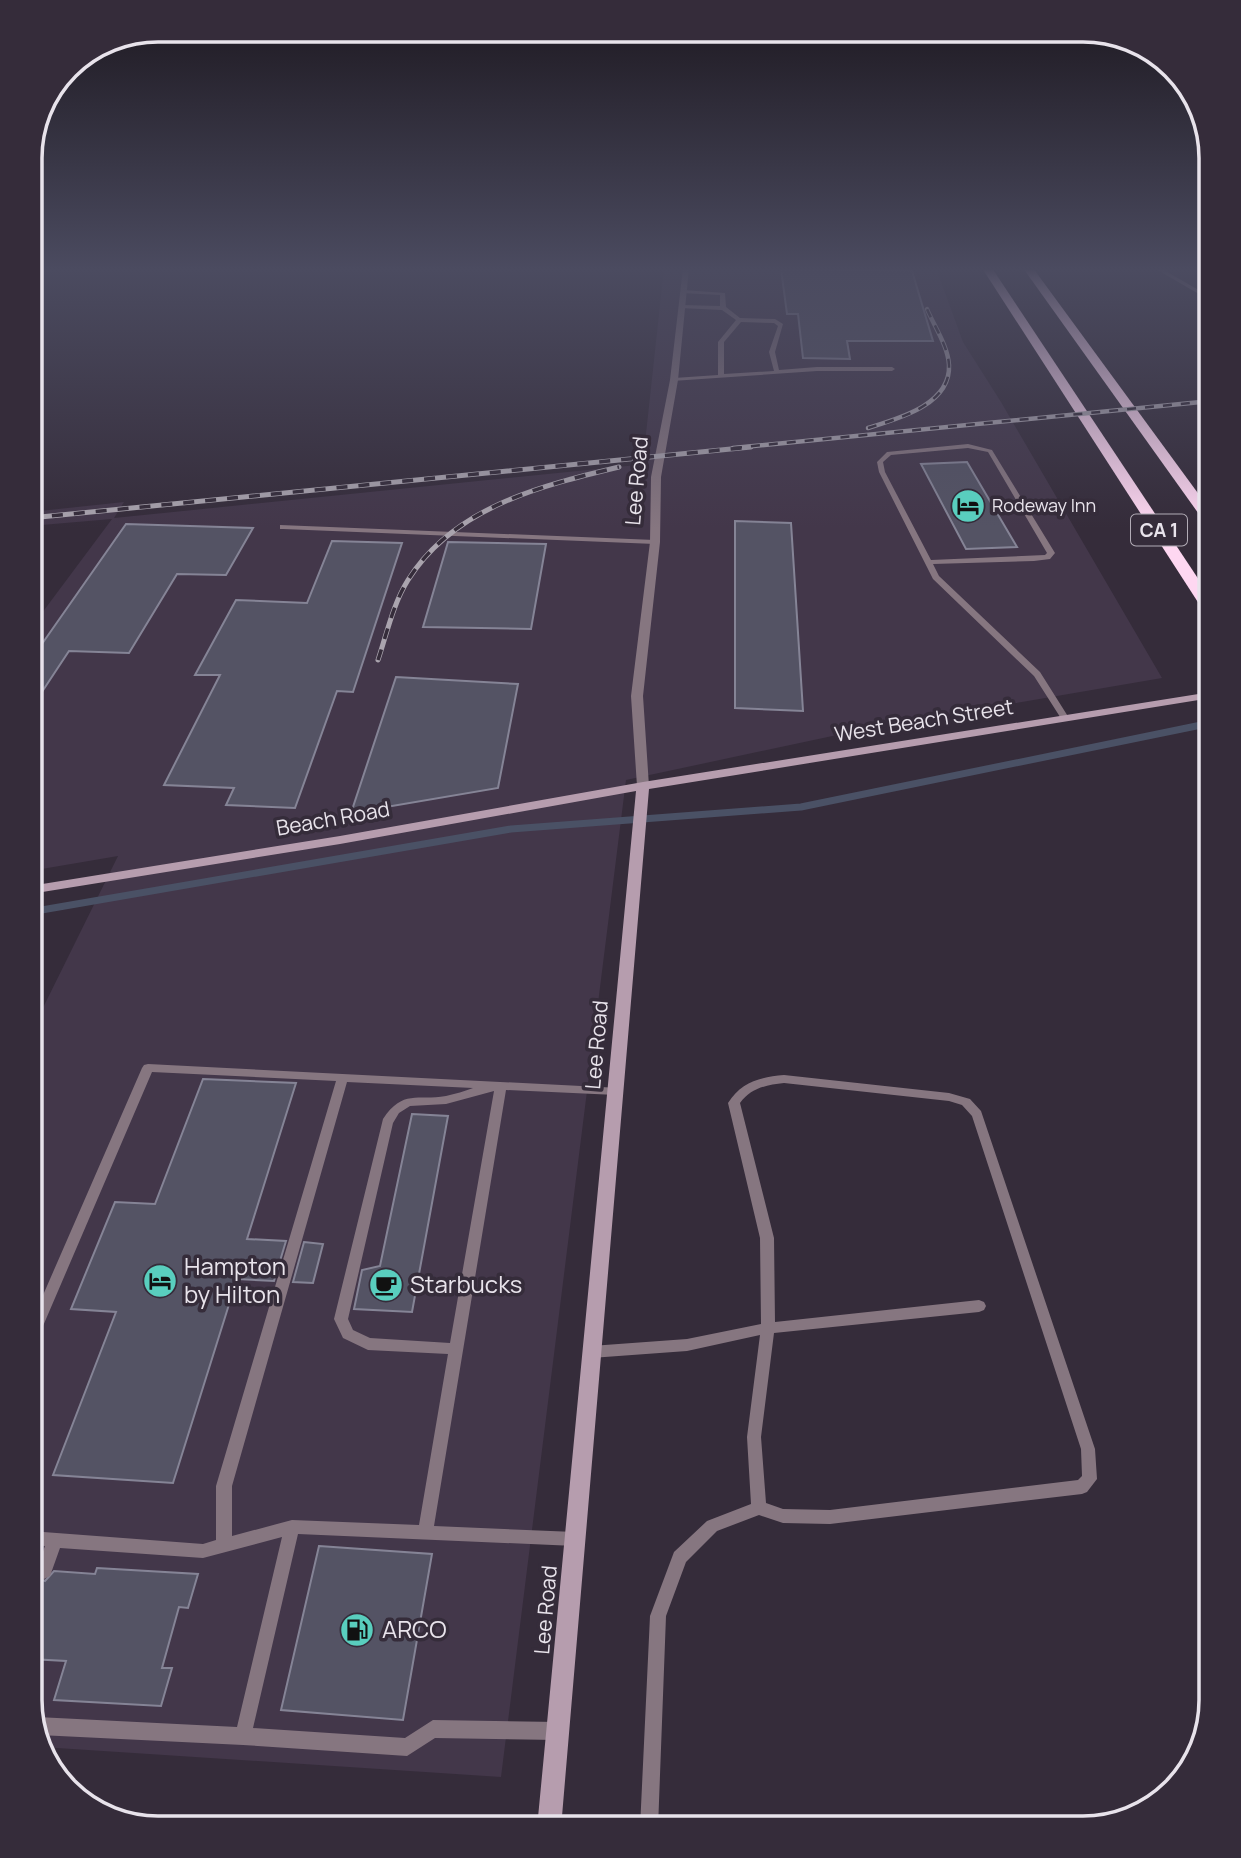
<svg xmlns="http://www.w3.org/2000/svg" width="1241" height="1858" font-family="Manrope,sans-serif">
<style>
.built{fill:#43374a}
.lines{fill:none;stroke-linecap:round;stroke-linejoin:round}
.stream{stroke:#4a5165;stroke-width:7}
.building{fill:#545364;stroke:#858496;stroke-width:2}
.service{fill:#867680;fill-rule:evenodd}
.tertiary{fill:#867680;fill-rule:evenodd}
.secondary{fill:#b69dae;fill-rule:evenodd}
.motorway{fill:#fed7f1;fill-rule:evenodd}
.rail-far1-casing{stroke:#aaa4ae;stroke-width:4.5}
.rail-casing{stroke:#aaa4ae;stroke-width:5}
.rail-far1{stroke:#352c3a;stroke-width:2.5;stroke-dasharray:9;stroke-linecap:butt}
.rail{stroke:#352c3a;stroke-width:3.5;stroke-dasharray:11;stroke-linecap:butt}
.labels{text-anchor:middle;stroke-width:7;stroke-linejoin:round;paint-order:stroke}
.far-poi-label{font-size:18px;fill:#e8e3eb;stroke:#352c3a;text-anchor:start}
.shield{fill:#352c3a;stroke:#b2acb6;stroke-width:2}
.shield-label{font-size:19px;font-weight:bold;fill:#e8e3eb}
.street-label{font-size:21px;fill:#e8e3eb;stroke:#352c3a}
.near-poi-label{font-size:24px;fill:#e8e3eb;stroke:#352c3a;text-anchor:start}
.rim{fill:none;stroke:#e8e3eb;stroke-width:3.5}
</style>
<rect width="100%" height="100%" fill="#352c3a"/>
<!-- built -->
<path class="built" d="M664,268H936L963,342L1001,402L1162,678L870,728L626,780L501,1777L42,1747L30,1700V1034L118,856L30,871V629L112,519L30,526V512L124,502L114,518L637,465L644,452Z"/>
<g class="lines">
<!-- stream -->
<path class="stream" d="M30,912L511,829L801,807L1211,723"/>
</g>
<!-- building -->
<g class="building">
<path d="M781,269L912,271L933,341H847L850,359L803,358L798,314H787Z"/>
<path d="M967,462L1017,547L966,549L921,464Z"/>
<path d="M735,521L791,523L803,711L735,708Z"/>
<path d="M126,524L253,528L226,575L177,574L129,653L69,651L30,710V661Z"/>
<path d="M332,541L402,543L353,692L337,691L295,808L226,805L234,788L164,785L220,675H195L236,600L307,603Z"/>
<path d="M448,542L546,544L531,629L423,627Z"/>
<path d="M396,677L518,684L498,788L351,813Z"/>
<path d="M203,1079L296,1083L247,1239L286,1241L274,1281L237,1279L173,1483L53,1475L116,1312L71,1309L115,1202L155,1204Z"/>
<path d="M412,1114L448,1116L412,1312L354,1309L362,1270L380,1266Z"/>
<path d="M304,1242L323,1244L313,1283L293,1282Z"/>
<path d="M319,1546L432,1554L403,1720L281,1710Z"/>
<path d="M97,1568L198,1574L188,1608L179,1607L162,1668H172L161,1706L54,1700L66,1661L30,1659V1570H34L37,1578L45,1581L54,1571L95,1574Z"/>
</g>
<g class="lines">
<!-- service -->
<g class="service">
<path d="M1154,268H1160L1211,297V301Z"/>
<path d="M683,290L725,293L726,307L740,318L775,319L783,324L775,352L779,370L817,367H892L895,369L892,371H817L672,381V379L674,378L718,375V342L736,320L722,310L680,308L682,305L720,306V295L681,293ZM741,322L774,323L778,326L769,352L774,371L724,374V342Z"/>
<path d="M968,444L992,450L1055,553L1050,559L1034,561L933,564L939,576L1040,672L1069,718L1068,720H1062L1034,676L933,579L879,472L877,462L887,452ZM968,448L988,452L1047,553L1045,555L931,560L885,472L883,462L891,455Z"/>
<path d="M280,525L655,540L659,542L655,544L283,529H280Z"/>
<path d="M148,1064L620,1088L622,1091L620,1094L616,1095L506,1090L434,1526L575,1532L580,1534L583,1539L580,1544L575,1546L298,1534L253,1728L405,1738L433,1720L558,1722L564,1725L567,1731L564,1737L558,1740L435,1738L407,1756L243,1745L39,1735L35,1718L37,1717L237,1727L282,1537L203,1558L60,1548L50,1576L44,1579L38,1576L36,1571L45,1546L30,1545V1531L203,1544L216,1540V1486L336,1081L152,1072L37,1340L35,1344L30,1346V1325L142,1068L144,1065ZM347,1082L473,1088C465,1091 455,1094 446,1096C417,1101 403,1089 383,1119L334,1319L343,1338L368,1350L448,1354L419,1525L292,1520L232,1536V1486ZM494,1091L450,1343L370,1338L353,1330L348,1319L393,1123L399,1113L410,1106L446,1104Z"/>
<path d="M784,1075L949,1093L970,1099L981,1111L1095,1449L1097,1479L1087,1492L1082,1494L830,1524L783,1523L759,1515L717,1531L686,1562L666,1616L658,1828H640L650,1616L674,1552L707,1521L751,1504L747,1437L760,1335L687,1351L591,1358L586,1356L584,1352L586,1348L591,1346L687,1339L761,1324L760,1238L728,1103C741,1082 760,1077 784,1075ZM784,1083L949,1101L962,1105L972,1116L1081,1449L1082,1476L1078,1480L830,1510L783,1509L766,1503L761,1437L774,1333L979,1312L984,1310L986,1306L984,1302L979,1300L775,1322L774,1238L740,1103C751,1088 766,1085 784,1083Z"/>
</g>
<!-- tertiary -->
<path class="tertiary" d="M683,268H689L678,380L661,477L660,542L643,696L649,786L643,790L637,786L631,696L650,542L651,477L670,380Z"/>
<!-- secondary -->
<path class="secondary" d="M1211,692V698L649,789L561,1828H537L636,791L340,844L30,894V886L340,836L643,782Z"/>
<!-- motorway -->
<g class="motorway">
<path d="M982,268H992L1211,598V615L1203,610Z"/>
<path d="M1023,268H1033L1211,511V525L1206,524Z"/>
</g>
<!-- rail-far1 casing -->
<g class="rail-far1-casing">
<g id="rail-far1">
<path d="M868,428C897,419 951,405 949,365C948,346 934,326 927,309"/>
<path d="M733,448L1211,401"/>
</g>
</g>
<!-- rail casing -->
<g class="rail-casing">
<g id="rail">
<path d="M30,518L751,447"/>
<path d="M378,660C387,633 393,604 408,580C454,507 540,486 619,467"/>
</g>
</g>
<!-- rail-far1 -->
<use href="#rail-far1" class="rail-far1"/>
<!-- rail -->
<use href="#rail" class="rail"/>
</g>
<!-- sky -->
<linearGradient id="sky" x2="0" y2="1"><stop stop-color="#1d1820"/><stop offset="0.51" stop-color="#4b4b60"/><stop offset="1" stop-color="#4b4b60" stop-opacity="0"/></linearGradient>
<rect width="1241" height="528" fill="url(#sky)"/>
<!-- icons -->
<defs>
<g id="hotel-disc" transform="scale(1.75)"><circle r="9.5" fill="#59cebe" stroke="#352c3a"/><path d="M-6-4.5h1.5V1H6V5H4.5V3h-9V5H-6ZM-4 0a1.8 1.8 0 1 1 3.6 0ZM.5 0V-2.5h3Q6-2.5 6 0Z" fill="#111"/></g>
<g id="cafe-disc" transform="scale(1.75)"><circle r="9.5" fill="#59cebe" stroke="#352c3a"/><path d="M-5.5-4.5H6V0H3Q3 3.5 0 3.5H-2.5Q-5.5 3.5-5.5 0ZM3-3.2v2h1.7v-2ZM-6 4.5H4V6H-6Z" fill="#111"/></g>
<g id="fuel-disc" transform="scale(1.75)"><circle r="9.5" fill="#59cebe" stroke="#352c3a"/><path d="M-5.5-6h7V0h2V4h1.3V-2.5L3-4.5l.8-.8L6-3V5H2.5V1h-1V6h-7ZM-4.2-4.7v3.2H.2V-4.7Z" fill="#111"/></g>
</defs>
<g fill-rule="evenodd">
<use href="#hotel-disc" x="968" y="506"/>
<use href="#hotel-disc" x="160" y="1281"/>
<use href="#cafe-disc" x="386" y="1285"/>
<use href="#fuel-disc" x="357" y="1630"/>
</g>
<g class="labels">
<!-- far-poi labels -->
<g class="far-poi-label">
<text x="992" y="512">Rodeway Inn</text>
</g>
<!-- shield labels -->
<rect class="shield" x="1131" y="514.5" width="56" height="31" rx="5"/>
<g class="shield-label">
<text x="1159" y="537">CA 1</text>
</g>
<!-- street labels -->
<g class="street-label">
<text transform="translate(637 481) rotate(-85)" y="7">Lee Road</text>
<text transform="translate(924 721) rotate(-9)" y="7">West Beach Street</text>
<text transform="translate(333 819) rotate(-10)" y="7">Beach Road</text>
<text transform="translate(597 1045) rotate(-85)" y="7">Lee Road</text>
<text transform="translate(546 1610) rotate(-85)" y="7">Lee Road</text>
</g>
<!-- near-poi labels -->
<g class="near-poi-label">
<text x="184" y="1275">Hampton<tspan x="184" dy="28">by Hilton</tspan></text>
<text x="410" y="1293">Starbucks</text>
<text x="382" y="1638">ARCO</text>
</g>
</g>
<!-- crop -->
<path d="M0 0H1241V1858H0ZM158 42H1083A116 116 0 0 1 1199 158V1700A116 116 0 0 1 1083 1816H158A116 116 0 0 1 42 1700V158A116 116 0 0 1 158 42Z" fill="#352c3a" fill-rule="evenodd"/>
<path class="rim" d="M158 42H1083A116 116 0 0 1 1199 158V1700A116 116 0 0 1 1083 1816H158A116 116 0 0 1 42 1700V158A116 116 0 0 1 158 42Z"/>
</svg>
